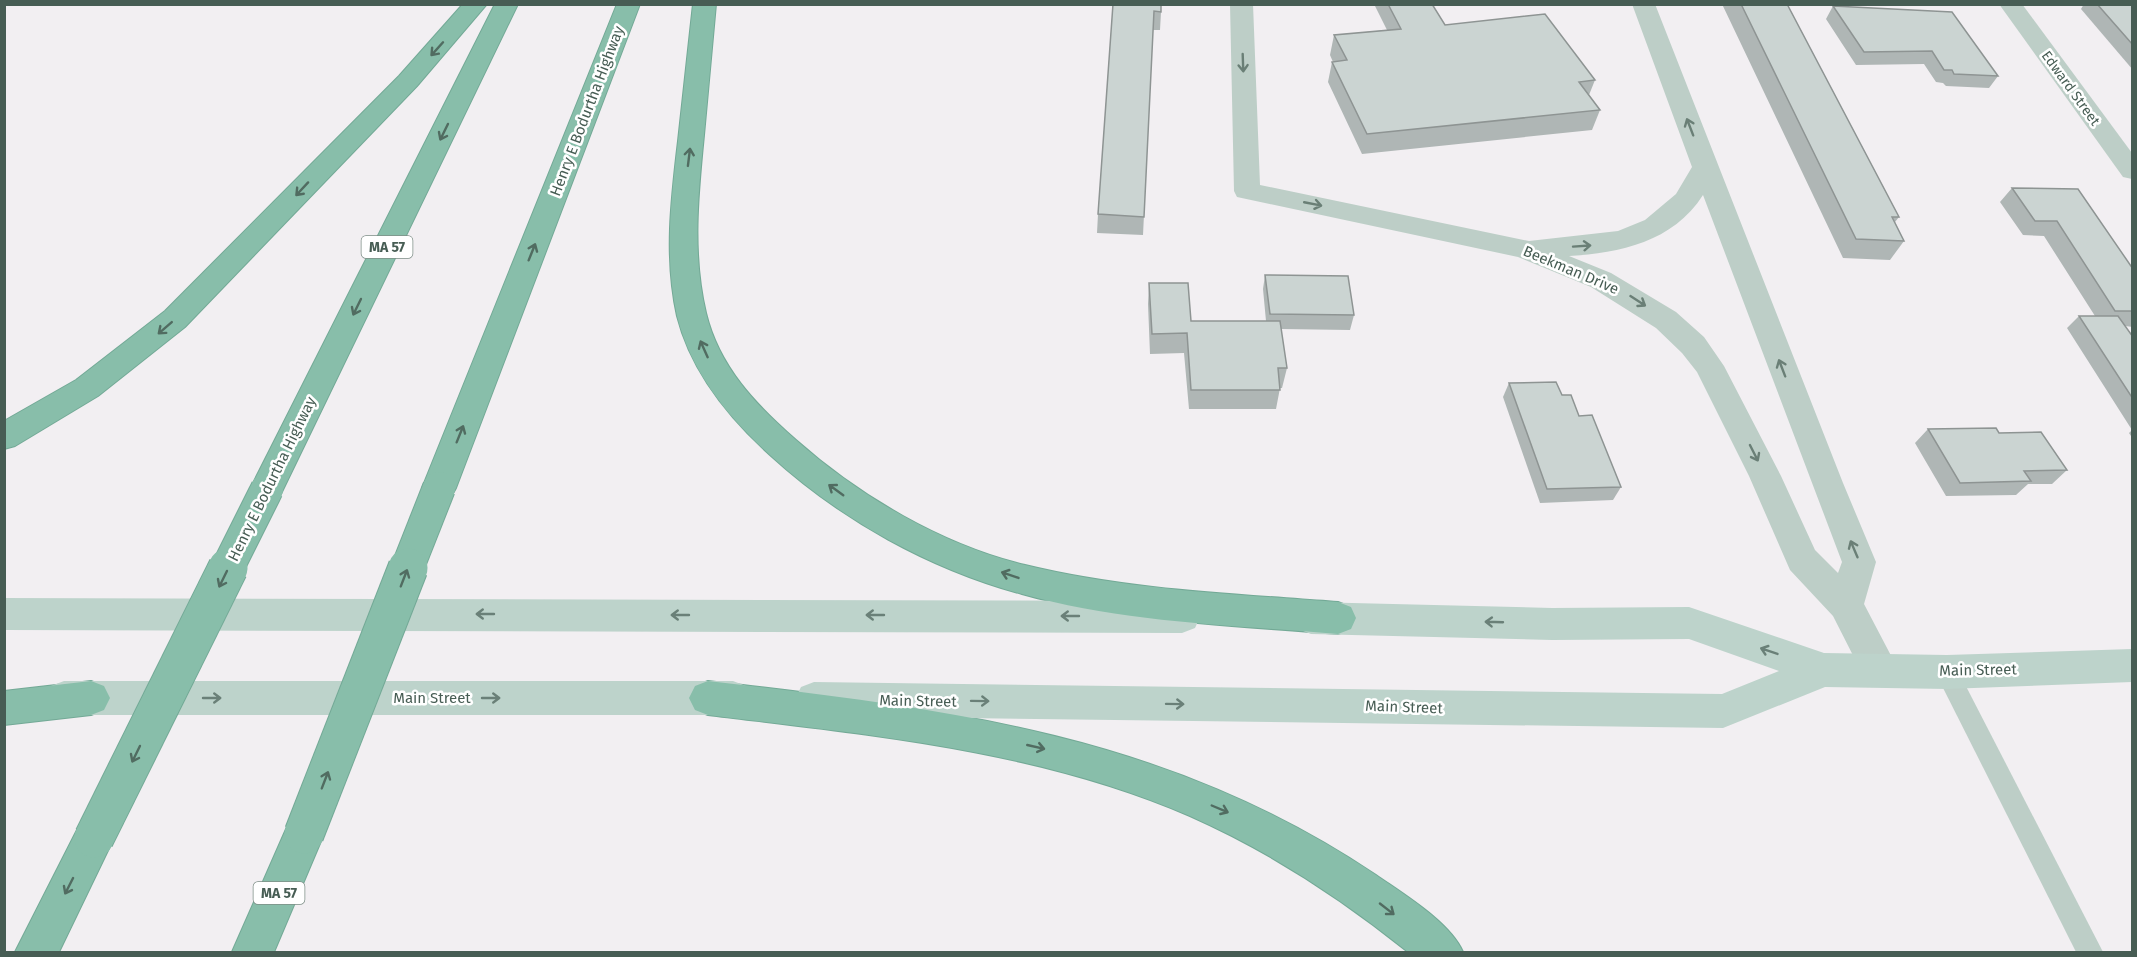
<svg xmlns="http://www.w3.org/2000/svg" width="2137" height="957" font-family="'Fira Sans',sans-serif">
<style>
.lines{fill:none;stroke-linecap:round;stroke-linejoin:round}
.highway-casing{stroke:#73a996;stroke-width:2}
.lane{fill:#bdcec7;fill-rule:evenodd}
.street{fill:#bdcec7;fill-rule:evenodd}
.secondary{fill:#bdd3cb;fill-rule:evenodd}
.highway{fill:#88beaa;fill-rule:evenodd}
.highway-bridge-far1-casing{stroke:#73a996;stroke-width:34;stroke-linecap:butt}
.highway-bridge-casing{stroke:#73a996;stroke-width:41;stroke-linecap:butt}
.highway-bridge-far1{stroke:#88beaa;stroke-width:32}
.highway-bridge{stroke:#88beaa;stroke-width:39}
.wall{fill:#afb6b5}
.building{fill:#cbd4d2;stroke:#8e9493;stroke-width:1.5}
.oneway{stroke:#516c61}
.oneway2{stroke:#6a7f76}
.oneway3{stroke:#6a8078}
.labels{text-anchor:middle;stroke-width:5;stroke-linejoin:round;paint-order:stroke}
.far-street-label{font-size:14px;fill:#475d54;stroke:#fff}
.shield{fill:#fff;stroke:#7e8e87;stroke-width:1.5}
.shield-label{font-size:14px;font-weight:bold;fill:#475d54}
.street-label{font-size:15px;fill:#475d54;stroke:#fff}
</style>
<rect width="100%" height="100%" fill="#f2eff2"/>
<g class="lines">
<!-- highway casing -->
<g class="highway-casing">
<g id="highway">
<path d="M463,4H487L417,86L185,327L98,396L15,446L4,449V421L76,380L165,311L399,76Z"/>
<path d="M495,4H518L279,498L267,502L255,498L250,489Z"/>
<path d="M617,4H640L456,488L451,497L439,501L427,497L422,488Z"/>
<path d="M693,4H716C712,48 708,92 704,135C698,195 692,254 706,313C719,367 756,405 796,440C859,496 942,545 1025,565C1127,590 1234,594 1338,602L1351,607L1356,618L1351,629L1338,634C1234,625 1124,623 1022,594C930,569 841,520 770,455C728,417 691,372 677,316C664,258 671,199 678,141C683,95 688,50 693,4Z"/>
<path d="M91,681L104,686L110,698L104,710L91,715L4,725V691Z"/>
<path d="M708,681C951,709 1167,735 1376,875C1403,894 1450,922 1463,952H1408C1341,898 1269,851 1190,816C1038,750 871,735 708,715L695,710L689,698L695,686Z"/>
<path d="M304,814L318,820L324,834L274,952H232L290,820Z"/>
<path d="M94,818L108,824L114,838L59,952H15L80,824Z"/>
</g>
</g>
<!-- lane -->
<path class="lane" d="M1947,661L1955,665L2103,952H2076L1935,672L1939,665Z"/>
<!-- street -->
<g class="street">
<path d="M1230,4H1253L1260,185L1529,241L1618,231L1645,220L1676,194L1692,167L1632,4H1655L1843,483L1876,562L1864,604L1898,669L1892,681L1879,686L1866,681L1833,616L1790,570L1749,476L1697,372L1682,353L1656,328L1591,287L1518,257L1237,197L1234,191ZM1703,195L1842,562L1838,573L1815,550L1781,476L1724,366L1704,337L1676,312L1611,273L1569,256C1620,253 1673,242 1703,195Z"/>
<path d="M1999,4H2022L2132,153V179L2123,177Z"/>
</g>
<!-- secondary -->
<g class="secondary">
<path d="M4,598L1182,601L1195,606L1200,617L1195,628L1182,633L4,630Z"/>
<path d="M1311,602L1552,608L1689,607L1824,653L1947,655L2132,649V682L1947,689L1825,687L1723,728L814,716L801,711L795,699L801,687L814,682L1722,694L1779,671L1689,639L1552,640L1311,634L1298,629L1293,618L1298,607Z"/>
<path d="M64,681H733L746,686L752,698L746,710L733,715H64L51,710L45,698L51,686Z"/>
</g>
<!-- highway -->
<use href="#highway" class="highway"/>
<!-- highway-bridge-far1 casing -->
<g class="highway-bridge-far1-casing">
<g id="highway-bridge-far1">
<path d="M227,569L267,489"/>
<path d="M407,569L439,488"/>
</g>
</g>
<!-- highway-bridge casing -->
<g class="highway-bridge-casing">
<g id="highway-bridge">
<path d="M304,834L408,568"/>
<path d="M94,838L228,568"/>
</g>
</g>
<!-- highway-bridge-far1 -->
<use href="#highway-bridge-far1" class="highway-bridge-far1"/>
<!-- highway-bridge -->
<use href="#highway-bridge" class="highway-bridge"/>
</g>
<!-- wall -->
<g class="wall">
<path d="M1113,4L1161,12L1160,30H1153L1143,235L1097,233L1098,214Z"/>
<path d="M1374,4H1432L1445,25L1595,80L1589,95L1600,110L1592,130L1362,154L1328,82L1332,62H1333L1330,55L1334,35L1387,30Z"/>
<path d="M1722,4H1787L1899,217L1895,222L1904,241L1890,260L1843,258Z"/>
<path d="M2084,4H2133V70L2081,9Z"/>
<path d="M1833,6L1998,76L1989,88L1946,86L1943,83L1936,82L1924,64L1856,65L1826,19Z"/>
<path d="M2012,188L2133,269V327L2125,326L2133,337V439L2129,433L2132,430L2067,328L2079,316H2095L2044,236L2023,235L2000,202Z"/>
<path d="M1265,275L1354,315L1350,330L1281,329L1287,368L1282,388H1280L1276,409H1189L1184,353L1150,354L1148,304L1149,283L1191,321H1266L1263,289Z"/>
<path d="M1509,383L1562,395L1579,416L1621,487L1613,500L1540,503L1503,397Z"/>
<path d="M1928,429L1999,433L2067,470L2052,484H2028L2016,495L1946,496L1915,443Z"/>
</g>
<!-- building -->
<g class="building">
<path d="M1113,4H1161V12L1154,11L1144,217L1098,214Z"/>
<path d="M1388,4H1432L1445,25L1545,14L1595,80L1579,82L1600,110L1367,134L1332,62L1347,60L1334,35L1401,29Z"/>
<path d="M1741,4H1787L1899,217H1892L1904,241L1856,239Z"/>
<path d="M2097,4H2133V45Z"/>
<path d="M1833,6L1952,12L1998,76L1954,74L1952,70H1944L1932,51L1864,52Z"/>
<path d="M2012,188L2078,189L2133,269V311H2115L2057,221H2035Z"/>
<path d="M1265,275L1348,276L1354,315L1270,314Z"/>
<path d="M1149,283H1188L1191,321H1280L1287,368H1278L1280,390H1191L1187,333L1152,334Z"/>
<path d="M2079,316H2118L2133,337V399Z"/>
<path d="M1556,382L1562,395H1571L1579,416L1592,415L1621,487L1547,489L1509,383Z"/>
<path d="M1996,428L1999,433L2041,432L2067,470L2024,471L2031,481L1960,483L1928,429Z"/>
</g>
<!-- one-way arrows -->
<defs><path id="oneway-shaft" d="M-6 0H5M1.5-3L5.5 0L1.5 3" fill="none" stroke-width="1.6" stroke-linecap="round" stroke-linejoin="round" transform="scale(1.5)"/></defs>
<g class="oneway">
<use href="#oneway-shaft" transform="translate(437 49) rotate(132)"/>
<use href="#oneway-shaft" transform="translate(444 132) rotate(116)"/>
<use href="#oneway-shaft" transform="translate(689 157) rotate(-83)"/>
<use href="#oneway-shaft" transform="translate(302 189) rotate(133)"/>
<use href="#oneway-shaft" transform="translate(532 252) rotate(-68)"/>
<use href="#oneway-shaft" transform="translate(357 307) rotate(116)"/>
<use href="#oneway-shaft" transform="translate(165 328) rotate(139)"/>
<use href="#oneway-shaft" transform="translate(704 349) rotate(-114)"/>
<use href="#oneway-shaft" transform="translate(460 434) rotate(-68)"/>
<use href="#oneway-shaft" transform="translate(836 490) rotate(-144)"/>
<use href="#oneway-shaft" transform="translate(1010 575) rotate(-161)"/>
<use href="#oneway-shaft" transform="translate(404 578) rotate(-69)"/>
<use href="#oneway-shaft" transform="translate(223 579) rotate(116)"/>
<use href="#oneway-shaft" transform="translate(1036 747) rotate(13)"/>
<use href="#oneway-shaft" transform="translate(136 754) rotate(116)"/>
<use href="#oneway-shaft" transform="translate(325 780) rotate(-69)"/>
<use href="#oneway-shaft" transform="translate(1220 809) rotate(23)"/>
<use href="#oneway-shaft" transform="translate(69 886) rotate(117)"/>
<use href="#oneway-shaft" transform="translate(1387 909) rotate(38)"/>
</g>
<g class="oneway2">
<use href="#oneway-shaft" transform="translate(1243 63) rotate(88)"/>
<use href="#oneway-shaft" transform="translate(1690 127) rotate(-111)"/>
<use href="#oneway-shaft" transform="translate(1313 204) rotate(11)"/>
<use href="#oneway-shaft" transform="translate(1582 246) rotate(-4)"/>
<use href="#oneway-shaft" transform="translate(1638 301) rotate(33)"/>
<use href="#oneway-shaft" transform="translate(1782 368) rotate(-111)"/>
<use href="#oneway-shaft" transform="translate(1754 453) rotate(63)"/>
<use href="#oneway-shaft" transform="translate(1854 549) rotate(-113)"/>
</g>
<g class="oneway3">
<use href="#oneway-shaft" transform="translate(485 614) rotate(-180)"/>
<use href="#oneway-shaft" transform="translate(680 615) rotate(-180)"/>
<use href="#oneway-shaft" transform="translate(875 615) rotate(-180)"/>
<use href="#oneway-shaft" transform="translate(1070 616) rotate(-180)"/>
<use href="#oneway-shaft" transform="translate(1494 622) rotate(-178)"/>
<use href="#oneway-shaft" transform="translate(1769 651) rotate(-161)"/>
<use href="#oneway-shaft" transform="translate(212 698)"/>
<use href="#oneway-shaft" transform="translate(491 698)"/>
<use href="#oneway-shaft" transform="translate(980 701) rotate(1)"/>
<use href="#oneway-shaft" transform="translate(1175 704) rotate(1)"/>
</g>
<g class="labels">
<!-- far-street labels -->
<g class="far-street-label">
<text transform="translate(2071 88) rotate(54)" y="5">Edward Street</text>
</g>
<!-- shield labels -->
<g class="shield">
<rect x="361.5" y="236" width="51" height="22" rx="4.5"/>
<rect x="253.5" y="882" width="51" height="22" rx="4.5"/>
</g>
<g class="shield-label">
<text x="387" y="252">MA 57</text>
<text x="279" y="898">MA 57</text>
</g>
<!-- street labels -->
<g class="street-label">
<text transform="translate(587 111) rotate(-69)" y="5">Henry E Bodurtha Highway</text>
<text transform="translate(1571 270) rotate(23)" y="5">Beekman Drive</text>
<text transform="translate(272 479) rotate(-64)" y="5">Henry E Bodurtha Highway</text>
<text transform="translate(1978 670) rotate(-1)" y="5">Main Street</text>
<text x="432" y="703">Main Street</text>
<text transform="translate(918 701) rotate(1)" y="5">Main Street</text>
<text transform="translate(1404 707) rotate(2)" y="5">Main Street</text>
</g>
</g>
<!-- border -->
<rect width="2137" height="957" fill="none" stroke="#475d54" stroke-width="12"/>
</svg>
